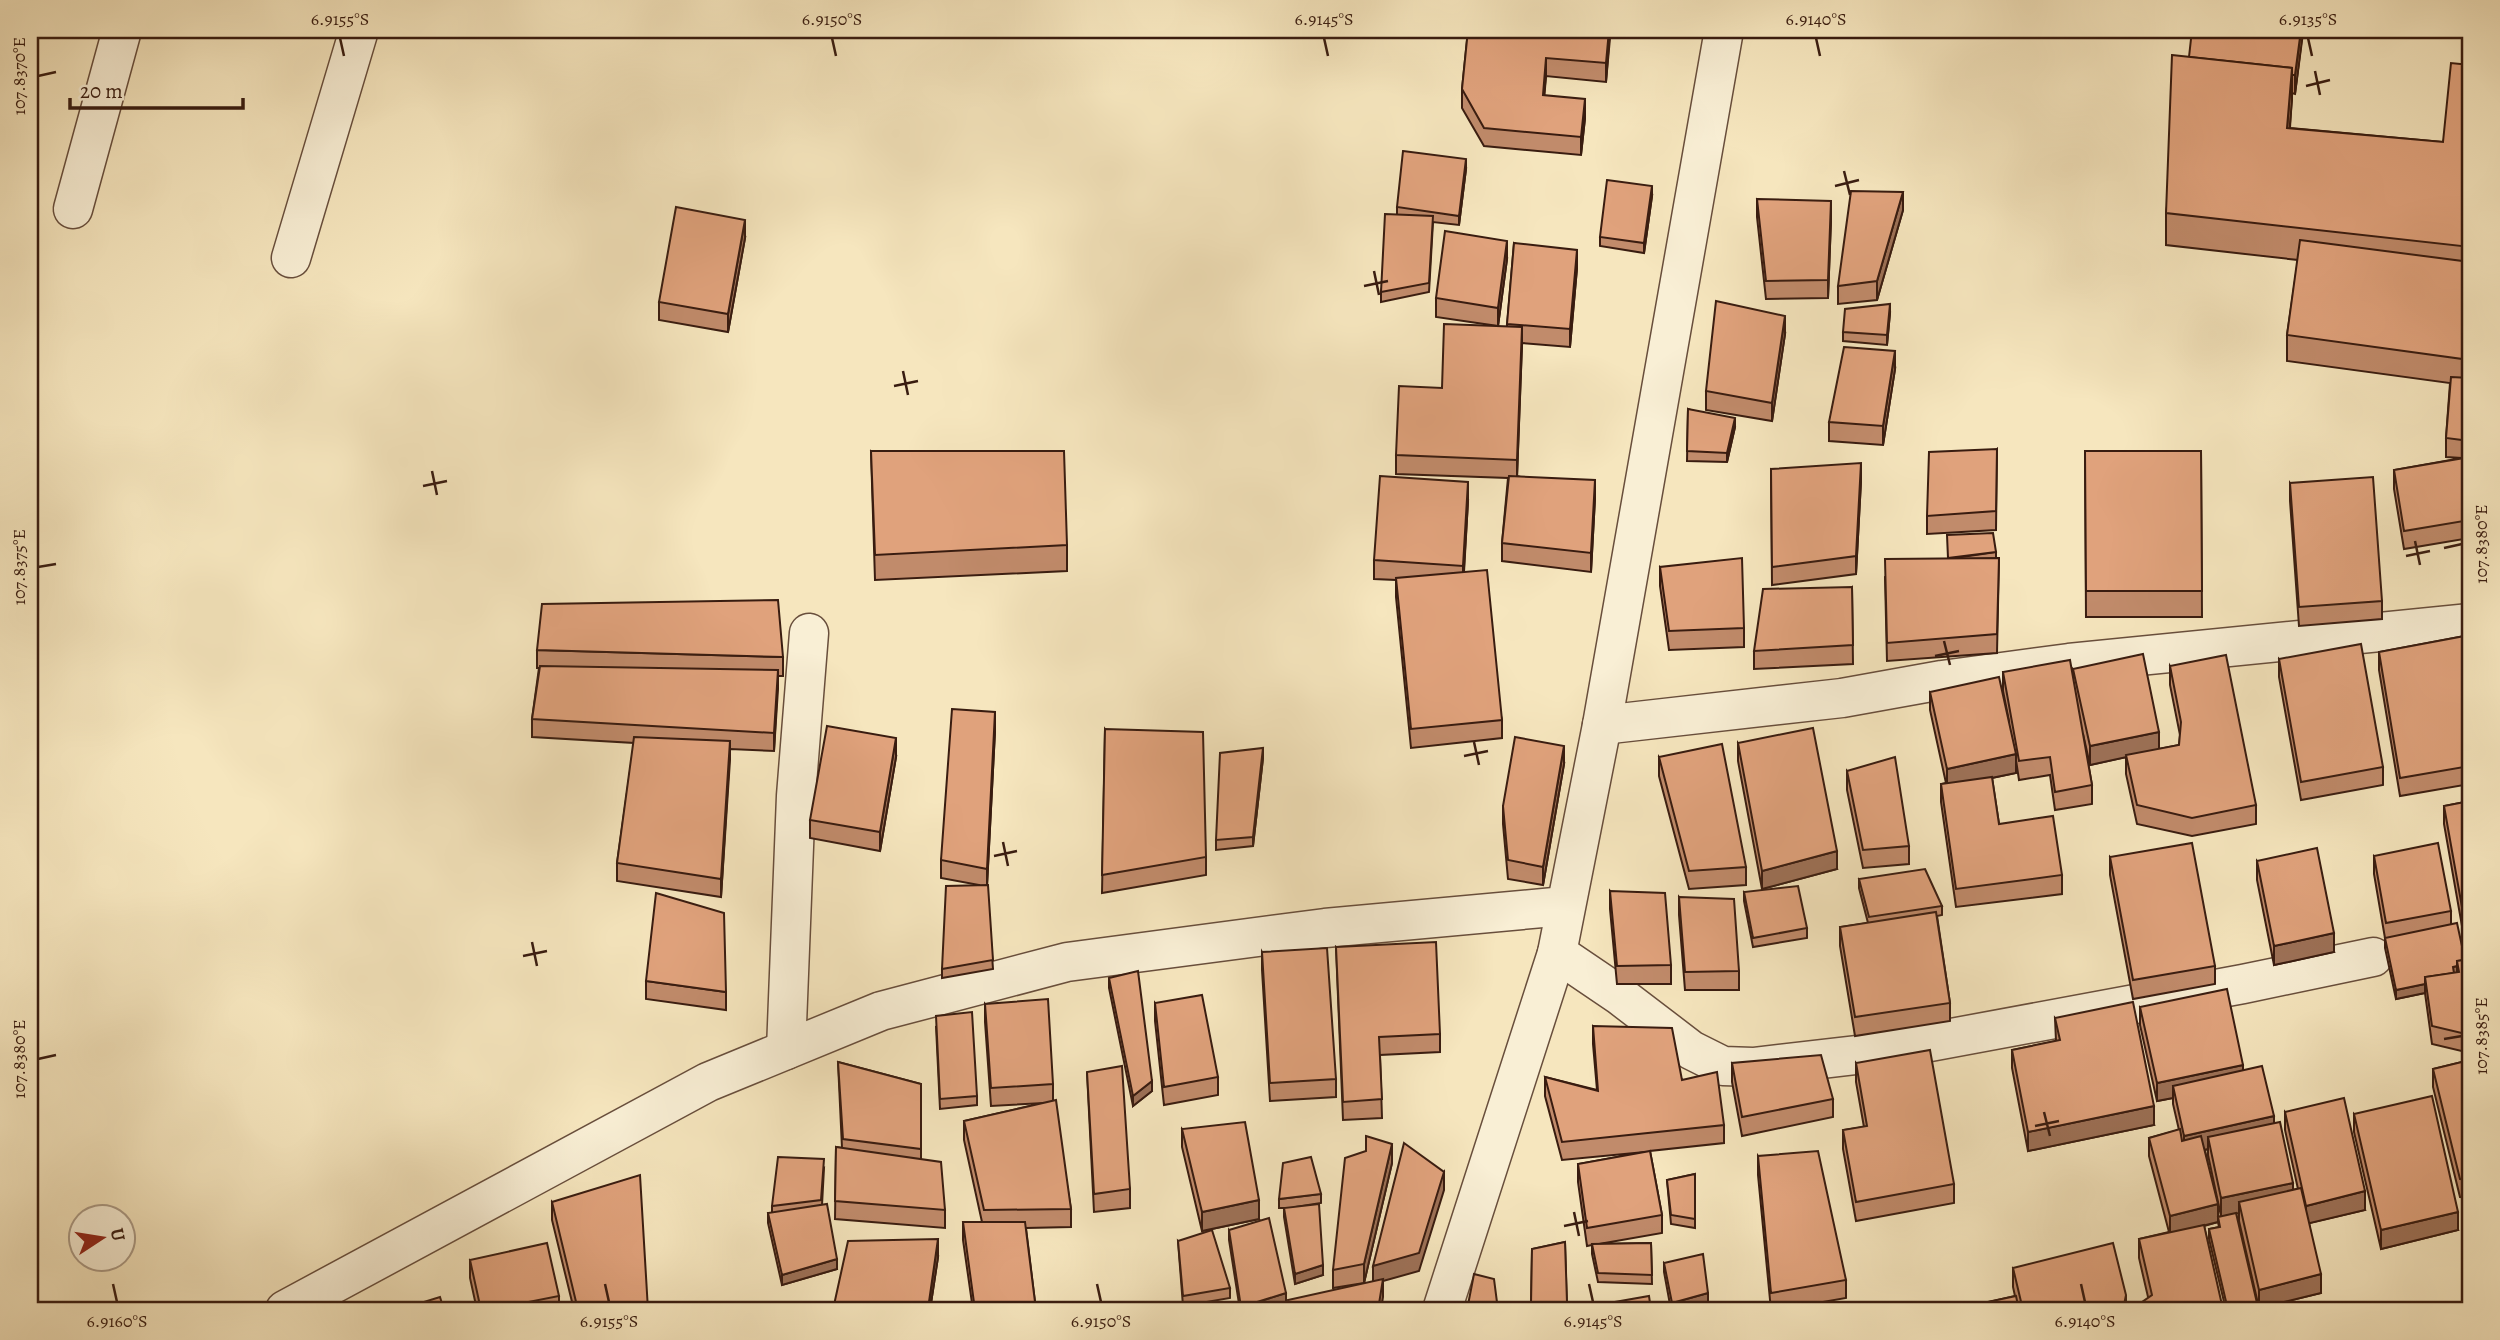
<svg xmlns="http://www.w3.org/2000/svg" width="2500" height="1340" font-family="Alegreya,serif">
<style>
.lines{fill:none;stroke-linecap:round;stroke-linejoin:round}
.minor-casing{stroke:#684e3c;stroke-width:41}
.minor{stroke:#f9efd5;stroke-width:38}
.wall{fill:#c18b6b;stroke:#391c10;stroke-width:2;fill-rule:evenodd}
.shaded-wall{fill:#9d7157;stroke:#391c10;stroke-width:2}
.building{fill:#e0a27c;stroke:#391c10;stroke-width:2}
.ticks{fill:none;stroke:#391c10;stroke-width:2.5}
.neatline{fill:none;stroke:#391c10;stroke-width:2.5}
.ticks-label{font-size:18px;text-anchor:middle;fill:#391c10}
</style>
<rect width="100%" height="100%" fill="#f6e6be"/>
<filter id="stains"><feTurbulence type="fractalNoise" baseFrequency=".00286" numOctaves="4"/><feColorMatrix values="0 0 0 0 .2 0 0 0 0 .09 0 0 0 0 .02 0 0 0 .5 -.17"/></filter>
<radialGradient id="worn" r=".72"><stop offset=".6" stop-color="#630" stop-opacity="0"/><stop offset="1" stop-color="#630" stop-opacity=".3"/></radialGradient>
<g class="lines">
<!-- minor casing -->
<g class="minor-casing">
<g id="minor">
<path d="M73,209L122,30"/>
<path d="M291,258L359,30"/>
<path d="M1602,725L1842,698L1942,680L2069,663L2470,623"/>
<path d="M1557,953L1619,995L1691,1050L1723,1066L1753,1067L1865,1054L2243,984L2373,957"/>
<path d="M786,1050L796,796L809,633"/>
<path d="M285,1310L708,1082L881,1011L1067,962L1325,928L1565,906"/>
<path d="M1442,1310L1557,953L1602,725L1724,30"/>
</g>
</g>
<!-- minor -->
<use href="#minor" class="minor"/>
</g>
<!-- wall -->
<g class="wall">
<path d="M1468,30H1629L1628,33L1610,30L1606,82L1546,76L1544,95L1585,118L1581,155L1484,146L1462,108V89Z"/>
<path d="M2303,30L2295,94L2292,93L2290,128L2443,142L2470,65V538L2404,549L2394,489V470L2462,458L2446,457V438L2450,383L2287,361V335L2298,260L2166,245V213L2189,57Z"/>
<path d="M1466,169L1459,225L1433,222L1429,292L1381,302V292L1397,214V207Z"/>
<path d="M1652,196L1644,253L1600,246V237Z"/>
<path d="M1757,199L1831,220L1828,298L1766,299L1757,217Z"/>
<path d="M1903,210L1877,300L1838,304V286Z"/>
<path d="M745,238L728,332L659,320V302Z"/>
<path d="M1514,243L1577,268L1570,347L1522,343L1517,476L1595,498L1591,572L1502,561V543L1508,478L1396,474V455L1442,388L1507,326Z"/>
<path d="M1507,259L1498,326L1436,317V298Z"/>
<path d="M1890,313L1887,345L1843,341V332Z"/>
<path d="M1785,334L1772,421L1706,410V391Z"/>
<path d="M1895,369L1883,445L1829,441V422Z"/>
<path d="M1688,409L1735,427L1727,462L1687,461Z"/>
<path d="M1997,449L1996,530L1927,534V516Z"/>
<path d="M871,451L1067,545V571L875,580Z"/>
<path d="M2085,451H2201L2202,617H2086Z"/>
<path d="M1771,469L1861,481L1856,574L1772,585Z"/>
<path d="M2290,483L2382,601V619L2299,626L2290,501Z"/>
<path d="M1468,501L1464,572L1502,720V738L1411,748L1396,597V580L1374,579V560Z"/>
<path d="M1996,552V558H1999L1997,653L1887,661L1885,577L1948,559Z"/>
<path d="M1660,567L1744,628V647L1669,650L1660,586Z"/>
<path d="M1852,587L1853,664L1754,669V651Z"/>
<path d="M2470,635V784L2400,796L2379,670V652Z"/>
<path d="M537,650L783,657V676H778L774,751L730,749L721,897L617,881V863L634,743L532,737V719L539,668H537Z"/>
<path d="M2279,659L2383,767V785L2301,800L2279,677Z"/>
<path d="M2170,666L2256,805V824L2192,836L2137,824L2126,774V757L2090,765L2083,734L2092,785V804L2055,810L2050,775L2019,780L2016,760V773L1992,778L1999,824L2062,875V894L1956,907L1941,802V784L1946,783L1930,710V692L2009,721L2003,691V672L2073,677V669L2159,749L2179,745L2180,735L2170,685Z"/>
<path d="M1105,729L1206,857V875L1102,893Z"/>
<path d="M995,731L987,885L993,969L942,978V969L979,885L941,878V860Z"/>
<path d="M1738,743L1837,869L1762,889L1738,761Z"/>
<path d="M896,757L880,851L810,838V820Z"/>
<path d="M1659,757L1746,867V885L1689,889L1659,776Z"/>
<path d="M1263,758L1253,846L1216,850V840Z"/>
<path d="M1564,764L1543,885L1508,879L1503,824V806Z"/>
<path d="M1847,771L1909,846V864L1863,868L1847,790Z"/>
<path d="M2470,801V1053L2432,1044L2425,993L2396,999L2385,948V938L2374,874V856L2451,911V924L2465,960H2468L2444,824V806Z"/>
<path d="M2110,857L2215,966V984L2133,999L2110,875Z"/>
<path d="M2257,861L2334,952L2274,965L2257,880Z"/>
<path d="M1859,879L1942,906V915L1937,916L1950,1003V1021L1855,1036L1840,946V927L1868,923L1859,888Z"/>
<path d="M1610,891L1671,965V984H1617L1610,909Z"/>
<path d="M1744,892L1807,928V938L1753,947L1744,901Z"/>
<path d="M1679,897L1739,971V990H1685L1679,915Z"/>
<path d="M1336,947L1440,1034V1052L1380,1055L1382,1118L1343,1120Z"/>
<path d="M1262,952L1336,1079V1097L1270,1101L1262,970Z"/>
<path d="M1109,978L1152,1091L1133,1106L1109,988Z"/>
<path d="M646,981L726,992V1010L646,999Z"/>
<path d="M1155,1003L1218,1077V1095L1164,1105L1155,1021Z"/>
<path d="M985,1004L1053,1084V1100L1071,1209V1227L1026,1228L1036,1310H973L963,1240V1222H982L964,1140V1121L1044,1103L991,1106L985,1022Z"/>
<path d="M2140,1007L2243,1070L2274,1123L2293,1190L2298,1189L2285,1130V1112L2365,1210L2309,1223L2321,1293L2259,1308L2239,1221V1213H2236L2257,1310H2226L2209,1239V1229L2219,1227L2218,1222L2204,1226L2222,1310L2148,1297L2139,1258V1239L2169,1232L2149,1156V1138L2179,1130L2173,1104V1098L2157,1101L2140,1025ZM2208,1149V1155L2221,1216L2218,1217L2205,1150Z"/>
<path d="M2055,1018L2154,1125L2028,1151L2012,1068V1050L2056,1041Z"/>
<path d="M936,1026L977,1096V1105L940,1109Z"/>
<path d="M1593,1026L1682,1080L1724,1125V1143L1650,1151L1662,1215V1233L1599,1244L1651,1243L1652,1284L1598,1282L1592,1254V1245L1587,1246L1578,1182V1164L1645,1152L1562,1160L1545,1096V1077L1597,1090L1593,1044Z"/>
<path d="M2470,1060V1198L2460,1197L2433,1087V1069Z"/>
<path d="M838,1062L921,1084V1159L945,1210V1228L835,1219L836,1147L842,1148Z"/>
<path d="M1732,1063L1833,1099V1117L1742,1136L1732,1082Z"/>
<path d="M1856,1063L1954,1184V1203L1856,1221L1843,1149V1130L1864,1127L1856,1082Z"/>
<path d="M1087,1072L1130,1189V1208L1094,1212Z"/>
<path d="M2354,1114L2458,1230L2381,1249L2354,1132Z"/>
<path d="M1182,1129L1259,1219L1202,1231L1182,1147Z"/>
<path d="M1758,1156L1846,1280V1298L1777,1310H1771L1758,1175Z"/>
<path d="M1392,1163L1364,1283L1333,1288V1270Z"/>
<path d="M824,1168L822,1205L837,1269L782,1285L768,1223V1213H772V1206Z"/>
<path d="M1695,1174V1228L1671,1224L1667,1180Z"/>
<path d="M1321,1194V1203L1295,1207L1323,1275L1295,1284L1284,1217V1208H1279V1199Z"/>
<path d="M552,1202L648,1310H574L552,1220Z"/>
<path d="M1229,1230L1286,1302L1261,1310H1240L1229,1240Z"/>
<path d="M1178,1241L1230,1288V1298L1183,1306Z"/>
<path d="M1565,1242L1567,1310H1531L1532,1249Z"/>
<path d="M938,1257L930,1310H834V1305Z"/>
<path d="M470,1260L559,1296V1309L561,1310H477L470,1278Z"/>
<path d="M1664,1263L1708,1303L1681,1310H1671L1664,1272Z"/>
<path d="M2013,1268L2126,1310H1954L2015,1296L2013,1287Z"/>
</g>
<!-- shaded-wall -->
<g class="shaded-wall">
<path d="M1609,30L1610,38L1606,82V63Z"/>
<path d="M2301,30H2303V33L2295,94V75Z"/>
<path d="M1546,58V76L1543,113V95Z"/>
<path d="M2292,68V100L2287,159V128Z"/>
<path d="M1585,99V118L1581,155V137Z"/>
<path d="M1466,159V169L1459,225V216Z"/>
<path d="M1652,186V196L1644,253V243Z"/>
<path d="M1903,192V210L1877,300V281Z"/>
<path d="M1831,201V220L1828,298V280Z"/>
<path d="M745,220V238L728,332V314Z"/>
<path d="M1507,241V259L1498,326V308Z"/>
<path d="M1577,250V268L1570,347V329Z"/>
<path d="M1890,304V313L1887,345V335Z"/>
<path d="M1785,316V334L1772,421V403Z"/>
<path d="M1522,327V345L1517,478V460Z"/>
<path d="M1895,351V369L1883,445V426Z"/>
<path d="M1735,418V427L1727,462V453Z"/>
<path d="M1861,463V481L1856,574V556Z"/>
<path d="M1595,480V498L1591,572V553Z"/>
<path d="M1468,482V501L1463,584V566Z"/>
<path d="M778,670V689L774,751V733Z"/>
<path d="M995,712V731L987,887V869Z"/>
<path d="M2159,732V750L2090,765V746Z"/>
<path d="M896,738V757L880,851V832Z"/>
<path d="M730,741V760L721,897V879Z"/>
<path d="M1564,746V764L1543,885V867Z"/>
<path d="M1263,748V758L1253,846V837Z"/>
<path d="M2016,754V773L1947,787V769Z"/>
<path d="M1837,851V869L1762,889V871Z"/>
<path d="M2334,933V952L2274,965V946Z"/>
<path d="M2457,966V976L2453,977V967Z"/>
<path d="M2425,984V993L2396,999V990Z"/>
<path d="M2243,1065V1083L2173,1086V1098L2157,1101V1083Z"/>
<path d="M1152,1081V1091L1133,1106V1096Z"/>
<path d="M2154,1106V1125L2028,1151V1132Z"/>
<path d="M2274,1116V1135L2208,1137V1149L2184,1155V1136Z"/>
<path d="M1392,1144V1163L1364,1283V1264Z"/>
<path d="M1444,1172V1190L1419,1271L1383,1281V1297L1381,1310H1378L1373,1284V1266Z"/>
<path d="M2293,1183V1201L2239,1202V1213L2221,1217V1198Z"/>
<path d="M2365,1191V1210L2306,1224V1206Z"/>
<path d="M1259,1200V1219L1202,1231V1212Z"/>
<path d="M2218,1204V1222L2170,1234V1216Z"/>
<path d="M2458,1212V1230L2381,1249V1230Z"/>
<path d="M938,1239V1257L930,1310H928Z"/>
<path d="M837,1259V1269L782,1285V1275Z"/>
<path d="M1323,1265V1275L1295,1284V1274Z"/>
<path d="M2321,1274V1293L2259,1308V1290Z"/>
<path d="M1286,1293V1302L1261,1310H1241V1307Z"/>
<path d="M1708,1293V1303L1681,1310H1672V1303Z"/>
<path d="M2126,1295V1310H2123Z"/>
<path d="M2257,1303V1310H2228Z"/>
<path d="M2222,1305V1310H2200Z"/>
</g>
<!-- building -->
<g class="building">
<path d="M1468,30H1609L1606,63L1546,58L1543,95L1585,99L1581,137L1484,128L1462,89Z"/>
<path d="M2192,30H2301L2295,75H2292V68L2189,57Z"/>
<path d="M2172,55L2292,68L2287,128L2443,142L2451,63L2470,65V247L2166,213Z"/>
<path d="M1403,151L1466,159L1459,216L1397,207Z"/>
<path d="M1607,180L1652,186L1644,243L1600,237Z"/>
<path d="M1851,191L1903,192L1877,281L1838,286Z"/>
<path d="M1757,199L1831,201L1828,280L1766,281Z"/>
<path d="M676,207L745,220L728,314L659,302Z"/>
<path d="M1385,214L1433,216L1429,283L1381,292Z"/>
<path d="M1445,231L1507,241L1498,308L1436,298Z"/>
<path d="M2300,240L2470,262V360L2287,335Z"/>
<path d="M1514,243L1577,250L1570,329L1507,324Z"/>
<path d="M1716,301L1785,316L1772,403L1706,391Z"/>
<path d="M1890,304L1887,335L1843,332L1845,309Z"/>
<path d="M1444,324L1522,327L1517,460L1396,455L1399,386L1442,388Z"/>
<path d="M1844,347L1895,351L1883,426L1829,422Z"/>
<path d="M2451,377L2470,378V441L2446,438Z"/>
<path d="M1688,409L1735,418L1727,453L1687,451Z"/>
<path d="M1997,449L1996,511L1927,516L1929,452Z"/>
<path d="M871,451H1064L1067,545L875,555Z"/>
<path d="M2085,451H2201L2202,591H2086Z"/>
<path d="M2470,457V520L2404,531L2394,470Z"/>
<path d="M1861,463L1856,556L1772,567L1771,469Z"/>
<path d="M1380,476L1468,482L1463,566L1374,560Z"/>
<path d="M1509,476L1595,480L1591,553L1502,543Z"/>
<path d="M2373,477L2382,601L2299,607L2290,483Z"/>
<path d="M1993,533L1996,552L1948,558L1947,535Z"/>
<path d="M1742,558L1744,628L1669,631L1660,567Z"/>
<path d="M1999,558L1997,634L1887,643L1885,559Z"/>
<path d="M1487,570L1502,720L1411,729L1396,578Z"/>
<path d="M1852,587L1853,645L1754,651L1763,589Z"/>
<path d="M778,600L783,657L537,650L542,604Z"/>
<path d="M2470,635V766L2400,778L2379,652Z"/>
<path d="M2361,644L2383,767L2301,782L2279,659Z"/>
<path d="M2143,654L2159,732L2090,746L2073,669Z"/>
<path d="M2226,655L2256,805L2192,818L2137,805L2126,755L2179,745L2181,722L2170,666Z"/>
<path d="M2070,660L2092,785L2055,792L2050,757L2019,761L2003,672Z"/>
<path d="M540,666L778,670L774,733L532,719Z"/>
<path d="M1999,677L2016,754L1947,769L1930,692Z"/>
<path d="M952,709L995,712L987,869L941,860Z"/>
<path d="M827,726L896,738L880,832L810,820Z"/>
<path d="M1813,728L1837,851L1762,871L1738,743Z"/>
<path d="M1105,729L1203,732L1206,857L1102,875Z"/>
<path d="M634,737L730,741L721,879L617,863Z"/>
<path d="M1515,737L1564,746L1543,867L1508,860L1503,806Z"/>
<path d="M1722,744L1746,867L1689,871L1659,757Z"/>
<path d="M1263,748L1253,837L1216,840L1220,753Z"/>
<path d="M1895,757L1909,846L1863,850L1847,771Z"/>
<path d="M1992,777L1999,824L2053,816L2062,875L1956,889L1941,784Z"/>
<path d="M2470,801V952L2444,806Z"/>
<path d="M2192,843L2215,966L2133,980L2110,857Z"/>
<path d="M2438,843L2451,911L2386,923L2374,856Z"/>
<path d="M2317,848L2334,933L2274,946L2257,861Z"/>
<path d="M1925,869L1942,906L1869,917L1859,879Z"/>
<path d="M988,885L993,960L942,969L946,886Z"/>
<path d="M1798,886L1807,928L1753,938L1744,892Z"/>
<path d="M1610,891L1665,893L1671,965L1617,966Z"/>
<path d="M656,893L724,913L726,992L646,981Z"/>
<path d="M1679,897L1734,899L1739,971L1685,972Z"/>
<path d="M1936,912L1950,1003L1855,1017L1840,927Z"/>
<path d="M2457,923L2465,960L2457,961V966L2453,967L2454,973L2425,977V984L2396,990L2385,938Z"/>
<path d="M1436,942L1440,1034L1379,1037L1382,1099L1343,1102L1336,947Z"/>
<path d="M1327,948L1336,1079L1270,1083L1262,952Z"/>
<path d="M2470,959V1035L2432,1026L2425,977L2459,972L2457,961Z"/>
<path d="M1138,971L1152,1081L1133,1096L1109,978Z"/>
<path d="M2227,989L2243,1065L2157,1083L2140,1007Z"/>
<path d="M1202,995L1218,1077L1164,1087L1155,1003Z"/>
<path d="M1048,999L1053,1084L991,1088L985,1004Z"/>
<path d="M2133,1002L2154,1106L2028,1132L2012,1050L2060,1040L2055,1018Z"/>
<path d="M972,1012L977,1096L940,1099L936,1016Z"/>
<path d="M1593,1026L1672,1028L1682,1080L1717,1072L1724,1125L1562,1142L1545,1077L1598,1091Z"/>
<path d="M1930,1050L1954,1184L1856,1202L1843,1130L1867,1126L1856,1063Z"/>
<path d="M1821,1055L1833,1099L1742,1117L1732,1063Z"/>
<path d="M2470,1060V1180L2460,1179L2433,1069Z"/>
<path d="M838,1062L921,1084V1149L843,1139Z"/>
<path d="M1122,1066L1130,1189L1094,1194L1087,1072Z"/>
<path d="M2262,1066L2274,1116L2184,1136L2173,1086Z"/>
<path d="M2432,1096L2458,1212L2381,1230L2354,1114Z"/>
<path d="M2344,1098L2365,1191L2306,1206L2285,1112Z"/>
<path d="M1056,1100L1071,1209L984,1210L964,1121Z"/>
<path d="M1245,1122L1259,1200L1202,1212L1182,1129Z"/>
<path d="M2280,1122L2293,1183L2221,1198L2208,1137Z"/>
<path d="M2180,1129L2182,1141L2201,1136L2218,1204L2170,1216L2149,1138Z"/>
<path d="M1366,1136L1392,1144L1364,1264L1333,1270L1345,1158L1366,1151Z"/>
<path d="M1404,1143L1444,1172L1419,1253L1373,1266Z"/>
<path d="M836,1147L941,1162L945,1210L835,1201Z"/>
<path d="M1650,1151L1662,1215L1587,1228L1578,1164Z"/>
<path d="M1818,1151L1846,1280L1771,1293L1758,1156Z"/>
<path d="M778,1157L824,1159L821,1200L772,1206Z"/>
<path d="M1311,1157L1321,1194L1279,1199L1283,1163Z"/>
<path d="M1695,1174V1219L1671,1215L1667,1180Z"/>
<path d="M640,1175L648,1310H578L552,1202Z"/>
<path d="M2301,1188L2321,1274L2259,1290L2239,1202Z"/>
<path d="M827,1204L837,1259L782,1275L768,1213Z"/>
<path d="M1319,1204L1323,1265L1295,1274L1284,1208Z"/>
<path d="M2236,1213L2257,1303L2228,1310L2209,1229L2220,1227L2218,1217Z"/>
<path d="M1269,1218L1286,1293L1241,1307L1229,1230Z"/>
<path d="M963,1222H1025L1036,1310H975Z"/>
<path d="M2204,1225L2222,1305L2200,1310H2133L2132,1309L2152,1295L2139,1239Z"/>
<path d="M1212,1230L1230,1288L1183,1296L1178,1241Z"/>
<path d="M938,1239L928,1309L834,1305L848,1241Z"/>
<path d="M1565,1242L1567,1302L1531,1304L1532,1249Z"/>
<path d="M547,1243L559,1296L487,1310H481L470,1260Z"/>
<path d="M1651,1243L1652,1275L1598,1273L1592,1244Z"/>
<path d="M2113,1243L2126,1295L2123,1310H2023L2013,1268Z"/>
<path d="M1703,1254L1708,1293L1672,1303L1664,1263Z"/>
<path d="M1474,1274L1494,1279L1498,1310H1467Z"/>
<path d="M1383,1279L1378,1310H1290L1288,1300Z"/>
<path d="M1649,1296L1651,1310H1587L1586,1307Z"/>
<path d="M2016,1296L2019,1310H1955L1954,1309Z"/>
<path d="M440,1297L444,1310H398Z"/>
</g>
<!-- ticks -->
<path class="ticks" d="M340,38L344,56M832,38L836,56M1324,38L1328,56M1816,38L1820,56M2308,38L2312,56M2315,71L2320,95M38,76L56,72M2306,86L2330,80M1844,171L1850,195M1835,186L1859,180M1374,271L1379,295M1364,286L1388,281M903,371L908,395M894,386L918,381M432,471L437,495M423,486L447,481M2415,541L2420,565M2444,548L2462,544M2406,556L2430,551M38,567L56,564M1944,641L1950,665M1935,656L1959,651M1474,742L1479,765M1464,756L1488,751M1003,842L1008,866M994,856L1017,851M532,942L537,966M523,956L547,951M2444,1039L2462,1036M38,1059L56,1055M2044,1112L2050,1136M2035,1126L2059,1121M1574,1212L1579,1236M1564,1226L1588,1221M113,1284L117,1302M605,1284L609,1302M1097,1284L1101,1302M1589,1284L1593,1302M2081,1284L2085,1302"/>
<!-- margin -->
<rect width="2500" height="1340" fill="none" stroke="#f6e6be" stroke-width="77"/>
<!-- north arrow -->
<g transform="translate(102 1238) rotate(78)"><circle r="33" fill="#f9efd5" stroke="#ac9b86" stroke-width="2"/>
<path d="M0-5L12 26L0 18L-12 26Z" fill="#8f2418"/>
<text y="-10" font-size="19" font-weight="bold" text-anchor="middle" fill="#391c10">U</text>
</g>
<!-- scale -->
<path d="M70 98v10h173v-10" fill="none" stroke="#391c10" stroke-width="3.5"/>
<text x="80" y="98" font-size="21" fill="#391c10" stroke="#f9efd5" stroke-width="5" paint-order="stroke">20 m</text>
<rect x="38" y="38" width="2424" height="1264" class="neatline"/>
<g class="ticks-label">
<text x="340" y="25">6.9155°S</text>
<text x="832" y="25">6.9150°S</text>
<text x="1324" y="25">6.9145°S</text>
<text x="1816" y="25">6.9140°S</text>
<text x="2308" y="25">6.9135°S</text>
<text transform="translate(19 76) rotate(-90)" y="6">107.8370°E</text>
<text transform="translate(2481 544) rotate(-90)" y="6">107.8380°E</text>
<text transform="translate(19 567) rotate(-90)" y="6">107.8375°E</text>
<text transform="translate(2481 1036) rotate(-90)" y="6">107.8385°E</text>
<text transform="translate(19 1059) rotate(-90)" y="6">107.8380°E</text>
<text x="117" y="1327">6.9160°S</text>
<text x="609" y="1327">6.9155°S</text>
<text x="1101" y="1327">6.9150°S</text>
<text x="1593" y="1327">6.9145°S</text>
<text x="2085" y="1327">6.9140°S</text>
</g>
<rect width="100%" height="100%" filter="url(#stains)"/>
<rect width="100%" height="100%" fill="url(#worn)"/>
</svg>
